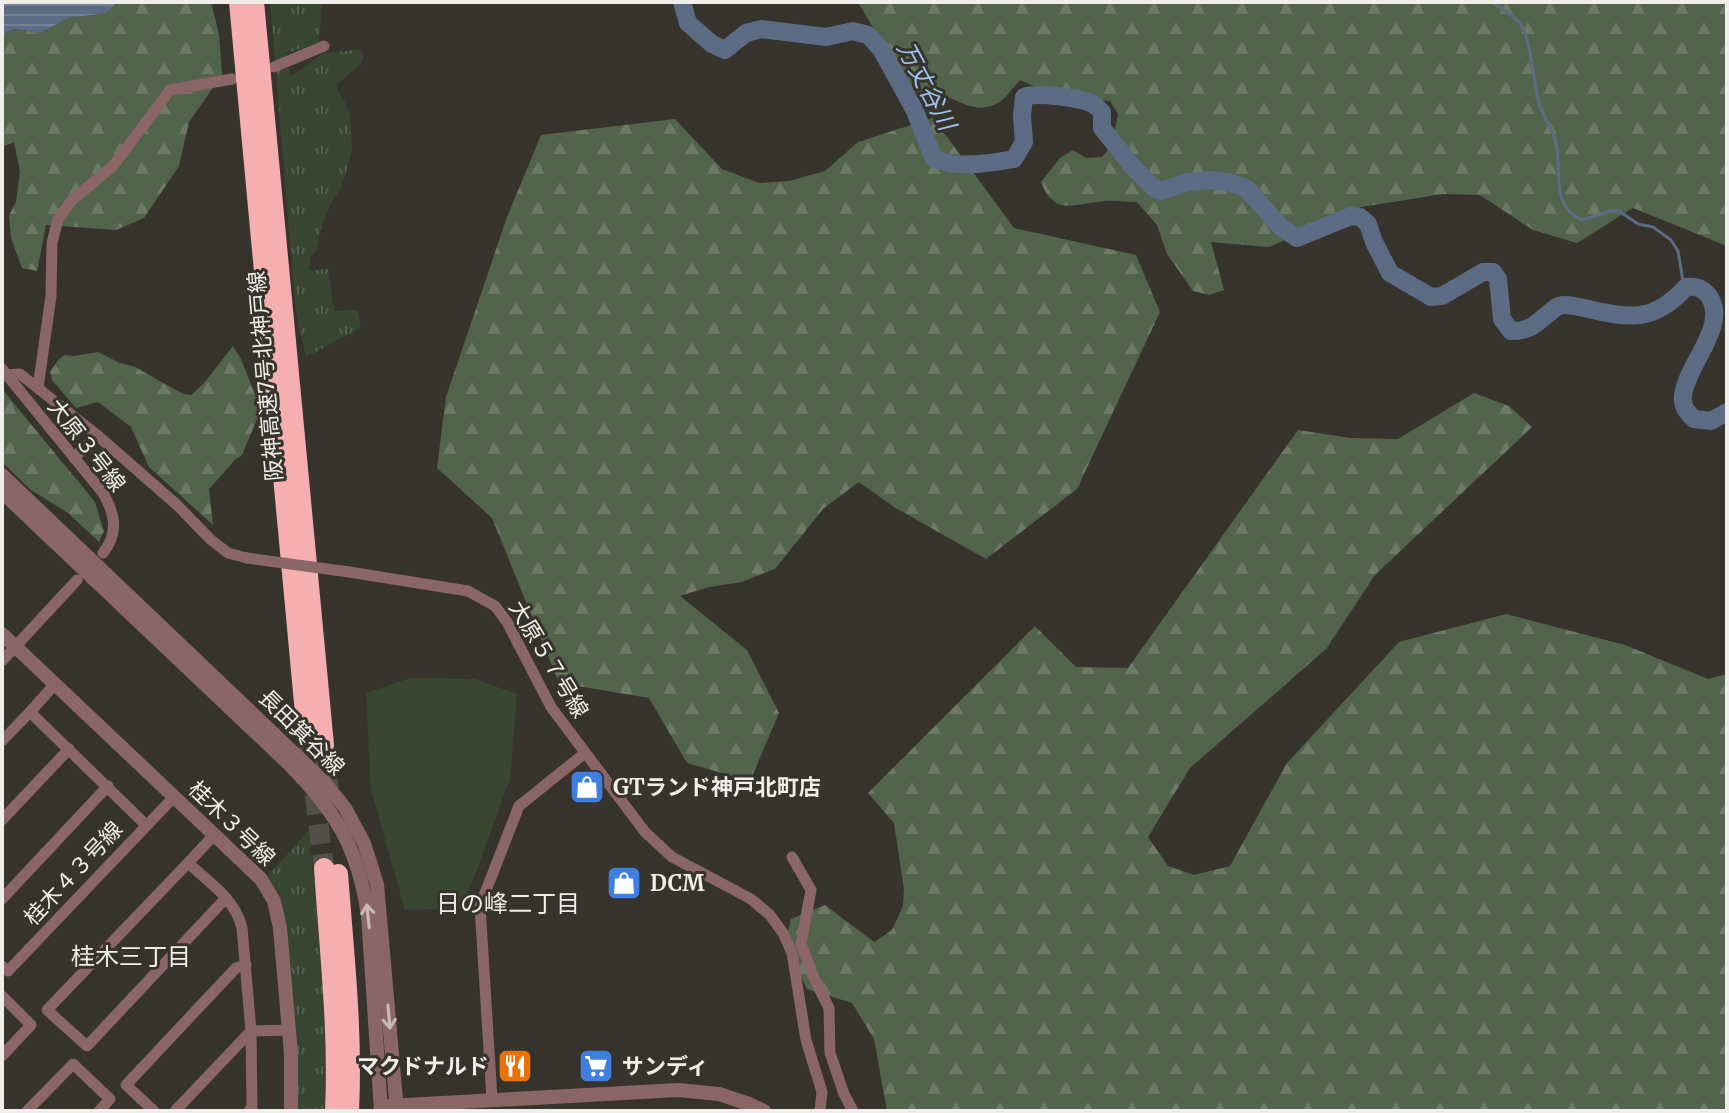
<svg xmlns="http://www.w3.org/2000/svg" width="1729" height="1113" font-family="Merriweather,'Noto Sans JP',serif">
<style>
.grass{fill:url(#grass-tufts)}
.forest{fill:url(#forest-firs)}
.garden{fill:#384632}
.water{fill:url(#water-rules)}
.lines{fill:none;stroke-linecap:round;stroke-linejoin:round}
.stream{stroke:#5c6c85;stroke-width:3}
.river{stroke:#5c6c85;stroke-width:18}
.motorway-tunnel{stroke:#535049;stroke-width:20;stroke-dasharray:20 10;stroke-linecap:butt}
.minor{stroke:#8a6667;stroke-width:11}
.tertiary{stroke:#8a6667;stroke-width:14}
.motorway{stroke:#f6afb0;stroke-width:20}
.minor-bridge{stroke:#8a6667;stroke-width:11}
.oneway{stroke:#c7b8b6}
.labels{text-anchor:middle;stroke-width:6;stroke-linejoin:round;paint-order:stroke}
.street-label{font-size:22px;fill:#f0eeea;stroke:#37342d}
.poi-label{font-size:22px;font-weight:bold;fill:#f0eeea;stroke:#37342d;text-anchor:start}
.water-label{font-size:24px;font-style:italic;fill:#a2c2f0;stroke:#37342d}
.neighbourhood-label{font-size:24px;fill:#f0eeea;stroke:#37342d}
</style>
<defs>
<pattern id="grass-tufts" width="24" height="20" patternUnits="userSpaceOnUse" patternTransform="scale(2)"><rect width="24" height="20" fill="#384632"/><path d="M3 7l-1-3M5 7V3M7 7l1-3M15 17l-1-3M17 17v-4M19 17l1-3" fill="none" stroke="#556150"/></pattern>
<pattern id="forest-firs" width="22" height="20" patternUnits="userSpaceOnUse" patternTransform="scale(2)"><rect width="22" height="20" fill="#53644c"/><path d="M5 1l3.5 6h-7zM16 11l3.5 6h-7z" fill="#6c7a66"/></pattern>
<pattern id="water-rules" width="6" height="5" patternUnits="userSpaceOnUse" patternTransform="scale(2)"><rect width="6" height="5" fill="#5c6c85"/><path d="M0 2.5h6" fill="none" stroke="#748196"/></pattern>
</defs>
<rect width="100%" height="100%" fill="#37342d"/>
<!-- grass -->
<g class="grass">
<path d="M270,2H322L319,43L287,53L290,77L322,54L361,49L364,56L361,64L337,84L338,92L343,98L349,112L352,151L341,189L332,201L323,222L316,251L310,258L309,271L328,269L334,311L357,310L361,328L306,357L296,312Z"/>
<path d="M309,830L327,1027L328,1111H296L287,933L281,898L268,876Z"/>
</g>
<!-- forest -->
<g class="forest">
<path d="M117,2H211L219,34L222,75L189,122L179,166L144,218L116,230L46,225L37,271L22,268L11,238L9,215L16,202L20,171L14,142L2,147V37L7,32L16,29L40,33L69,18L107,13Z"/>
<path d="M828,2H1727V246L1633,208L1577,243L1533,230L1480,195L1443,194L1361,207L1269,247L1211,242L1224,290L1209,295L1193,291L1167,254L1157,225L1137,202C1126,202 1115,200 1105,201C1075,203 1055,218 1041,182L1060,158L1073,150L1086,158L1102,157L1112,145L1118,114L1110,101L1047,92L1020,80C1013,87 1006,99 998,103C978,115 956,101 938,91L923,95L910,89L859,4Z"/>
<path d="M933,118L1014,228L1136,255L1160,312L1077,489L986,559L894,507L859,482L823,509L775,569L742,582L709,587L680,596L747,650L779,713L750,781L687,763L649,698L559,683L492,518L437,468L446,397L507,217L541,135L675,119L722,169L759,183L789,181L825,171L858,142Z"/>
<path d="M233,346L241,359L261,410L242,455L235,460L209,489L213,525L149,467L131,427L98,402L76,408L52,380L50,372L59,359L65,355L74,356L98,352L120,363L135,367L183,394L191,395L204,383Z"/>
<path d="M2,389L95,502L104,531L99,542L68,513L31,490L2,462Z"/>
<path d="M1474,393L1509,406L1532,427L1375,575L1326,649L1190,768L1148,837L1168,866L1194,875L1230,866L1287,763L1399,642L1506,614L1625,645L1708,679L1727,674V1111H887L874,1039L852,1003L807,989L785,944L791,919L825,905L874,942L892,930L903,906L904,889L894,823L868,793L1035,626L1076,667L1128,668L1298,430L1351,438L1398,439Z"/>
</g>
<!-- garden -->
<path class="garden" d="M410,678L475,679L517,694L510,779L463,908L405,910L371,790L366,693Z"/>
<!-- water -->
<path class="water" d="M2,2H117L107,13L69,18L40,33L16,29L7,32L2,37Z"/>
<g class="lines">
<!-- stream -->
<path class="stream" d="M1492,2C1501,9 1515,16 1521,25C1532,43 1533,82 1539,103C1543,117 1553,129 1556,143C1562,170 1550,207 1582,220L1610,211H1619L1638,224L1653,227L1671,240L1678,251L1683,281L1686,287"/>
<!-- river -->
<path class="river" d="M682,2L688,23L712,44L725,50L746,33L761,29L826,37L853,31L868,35L881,49L915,111L933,157C951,170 993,163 1014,159L1024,142L1022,116L1024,97C1038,92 1078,98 1091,103C1095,105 1099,109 1102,112V128L1132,166L1154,188L1161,191L1188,182L1209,180L1228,182L1246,188L1281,227L1297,238L1351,216L1360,217L1368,224L1374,242L1390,273L1431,297L1442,296L1483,272H1493L1498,279L1502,319L1511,331C1531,331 1534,325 1549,313C1552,311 1555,307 1559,306C1567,303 1577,307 1584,308C1628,318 1653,324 1686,287C1697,286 1702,288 1709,296C1729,326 1686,365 1683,396C1682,407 1687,412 1694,419L1711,421L1727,412"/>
<!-- motorway-tunnel -->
<g class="motorway-tunnel">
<path d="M307,735L324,868"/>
<path d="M324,745L330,801"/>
</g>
<!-- minor -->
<g class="minor">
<path d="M274,67L324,46"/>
<path d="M2,369L103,493C115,514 119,533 103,553"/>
<path d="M6,375L20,374L97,435"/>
<path d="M38,388L51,296L52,243L58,219L72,200L113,166L170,90L232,79"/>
<path d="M74,458L97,435L177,505L211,540L228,553L247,558"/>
<path d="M349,572L468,591L495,606L507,622L551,707L645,832L672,857L751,899L770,915L783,933L792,953L806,1040L822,1092L820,1111"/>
<path d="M2,661L77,580"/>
<path d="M55,684L30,712L146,825"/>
<path d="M2,741L30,712"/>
<path d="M2,820L69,749"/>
<path d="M214,835L188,863C209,882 236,900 242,928L251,1031L289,1030"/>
<path d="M792,857L811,890L801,944L814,978L829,1008L830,1053L844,1094L853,1111"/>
<path d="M188,863L47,1010L87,1046L226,898"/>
<path d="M2,899L108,786"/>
<path d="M2,966L8,971L174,797"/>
<path d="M2,996L31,1025L2,1056"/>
<path d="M492,1099L480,906L519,806L585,753"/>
<path d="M27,1111L73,1064L110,1099L99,1111"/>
<path d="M154,1111L126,1085L236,968L246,965"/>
<path d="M175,1111L251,1031"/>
<path d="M249,1111L252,1108L251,1031"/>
</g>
<!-- tertiary -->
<g class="tertiary">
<path d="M2,475L298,757L325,783L345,808L364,843L377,884L397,1111"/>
<path d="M2,492L290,765C337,813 358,848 368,915L381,1111"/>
<path d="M2,634L261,879L274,901L280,928L291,1054V1111"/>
<path d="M388,1106L678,1090L719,1094L749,1104L764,1111"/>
</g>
<!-- motorway -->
<g class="motorway">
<path d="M239,2L307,735"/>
<path d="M254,2L324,745"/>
<path d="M324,868C329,949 339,1030 335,1111"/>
<path d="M338,874C344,953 353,1032 349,1111"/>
</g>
<!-- minor-bridge -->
<path class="minor-bridge" d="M247,558L349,572"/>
</g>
<!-- one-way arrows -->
<defs><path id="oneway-shaft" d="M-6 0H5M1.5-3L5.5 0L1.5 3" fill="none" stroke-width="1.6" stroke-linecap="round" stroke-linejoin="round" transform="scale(2)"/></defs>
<g class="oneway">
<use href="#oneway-shaft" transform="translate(368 916) rotate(-96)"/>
<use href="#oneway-shaft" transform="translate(389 1017) rotate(85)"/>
</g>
<!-- icons -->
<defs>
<g id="shop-square" transform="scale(1.8)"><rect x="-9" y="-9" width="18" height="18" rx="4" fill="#3f7fe0" stroke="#37342d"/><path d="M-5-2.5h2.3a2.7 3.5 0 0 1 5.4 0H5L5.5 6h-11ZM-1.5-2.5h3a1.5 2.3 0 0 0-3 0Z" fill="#fff"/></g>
<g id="restaurant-square" transform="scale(1.8)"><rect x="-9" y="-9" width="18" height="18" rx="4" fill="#e8710a" stroke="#37342d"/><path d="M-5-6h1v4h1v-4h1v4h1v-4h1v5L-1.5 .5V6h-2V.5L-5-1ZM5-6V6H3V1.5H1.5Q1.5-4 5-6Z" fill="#fff"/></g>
<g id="supermarket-square" transform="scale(1.8)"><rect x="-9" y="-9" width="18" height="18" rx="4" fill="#3f7fe0" stroke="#37342d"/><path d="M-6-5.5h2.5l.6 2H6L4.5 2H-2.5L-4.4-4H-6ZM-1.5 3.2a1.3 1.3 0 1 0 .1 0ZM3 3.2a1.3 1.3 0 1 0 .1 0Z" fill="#fff"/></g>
</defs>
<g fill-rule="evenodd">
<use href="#shop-square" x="587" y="787"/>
<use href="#shop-square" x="624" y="883"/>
<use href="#restaurant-square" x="515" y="1066"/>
<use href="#supermarket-square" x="596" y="1066"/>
</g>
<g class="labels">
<!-- street labels -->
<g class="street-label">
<text transform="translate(265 376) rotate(-95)" y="8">阪神高速7号北神戸線</text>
<text transform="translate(87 445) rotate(52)" y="8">大原３号線</text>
<text transform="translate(549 659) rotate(59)" y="8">大原５７号線</text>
<text transform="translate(302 732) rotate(45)" y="8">長田箕谷線</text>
<text transform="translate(232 823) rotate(44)" y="8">桂木３号線</text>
<text transform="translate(73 873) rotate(-47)" y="8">桂木４３号線</text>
</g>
<!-- poi labels -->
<g class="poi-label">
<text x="613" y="795">GTランド神戸北町店</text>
<text x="650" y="891">DCM</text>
<text x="489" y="1074" text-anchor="end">マクドナルド</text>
<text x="622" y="1074">サンディ</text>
</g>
<!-- water labels -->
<g class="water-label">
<text transform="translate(926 86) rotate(62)" y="8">万丈谷川</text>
</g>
<!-- neighbourhood labels -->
<g class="neighbourhood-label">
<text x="508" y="912">日の峰二丁目</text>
<text x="131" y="965">桂木三丁目</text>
</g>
</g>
<!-- border -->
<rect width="1729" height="1113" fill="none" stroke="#f0eeea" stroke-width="8"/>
</svg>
